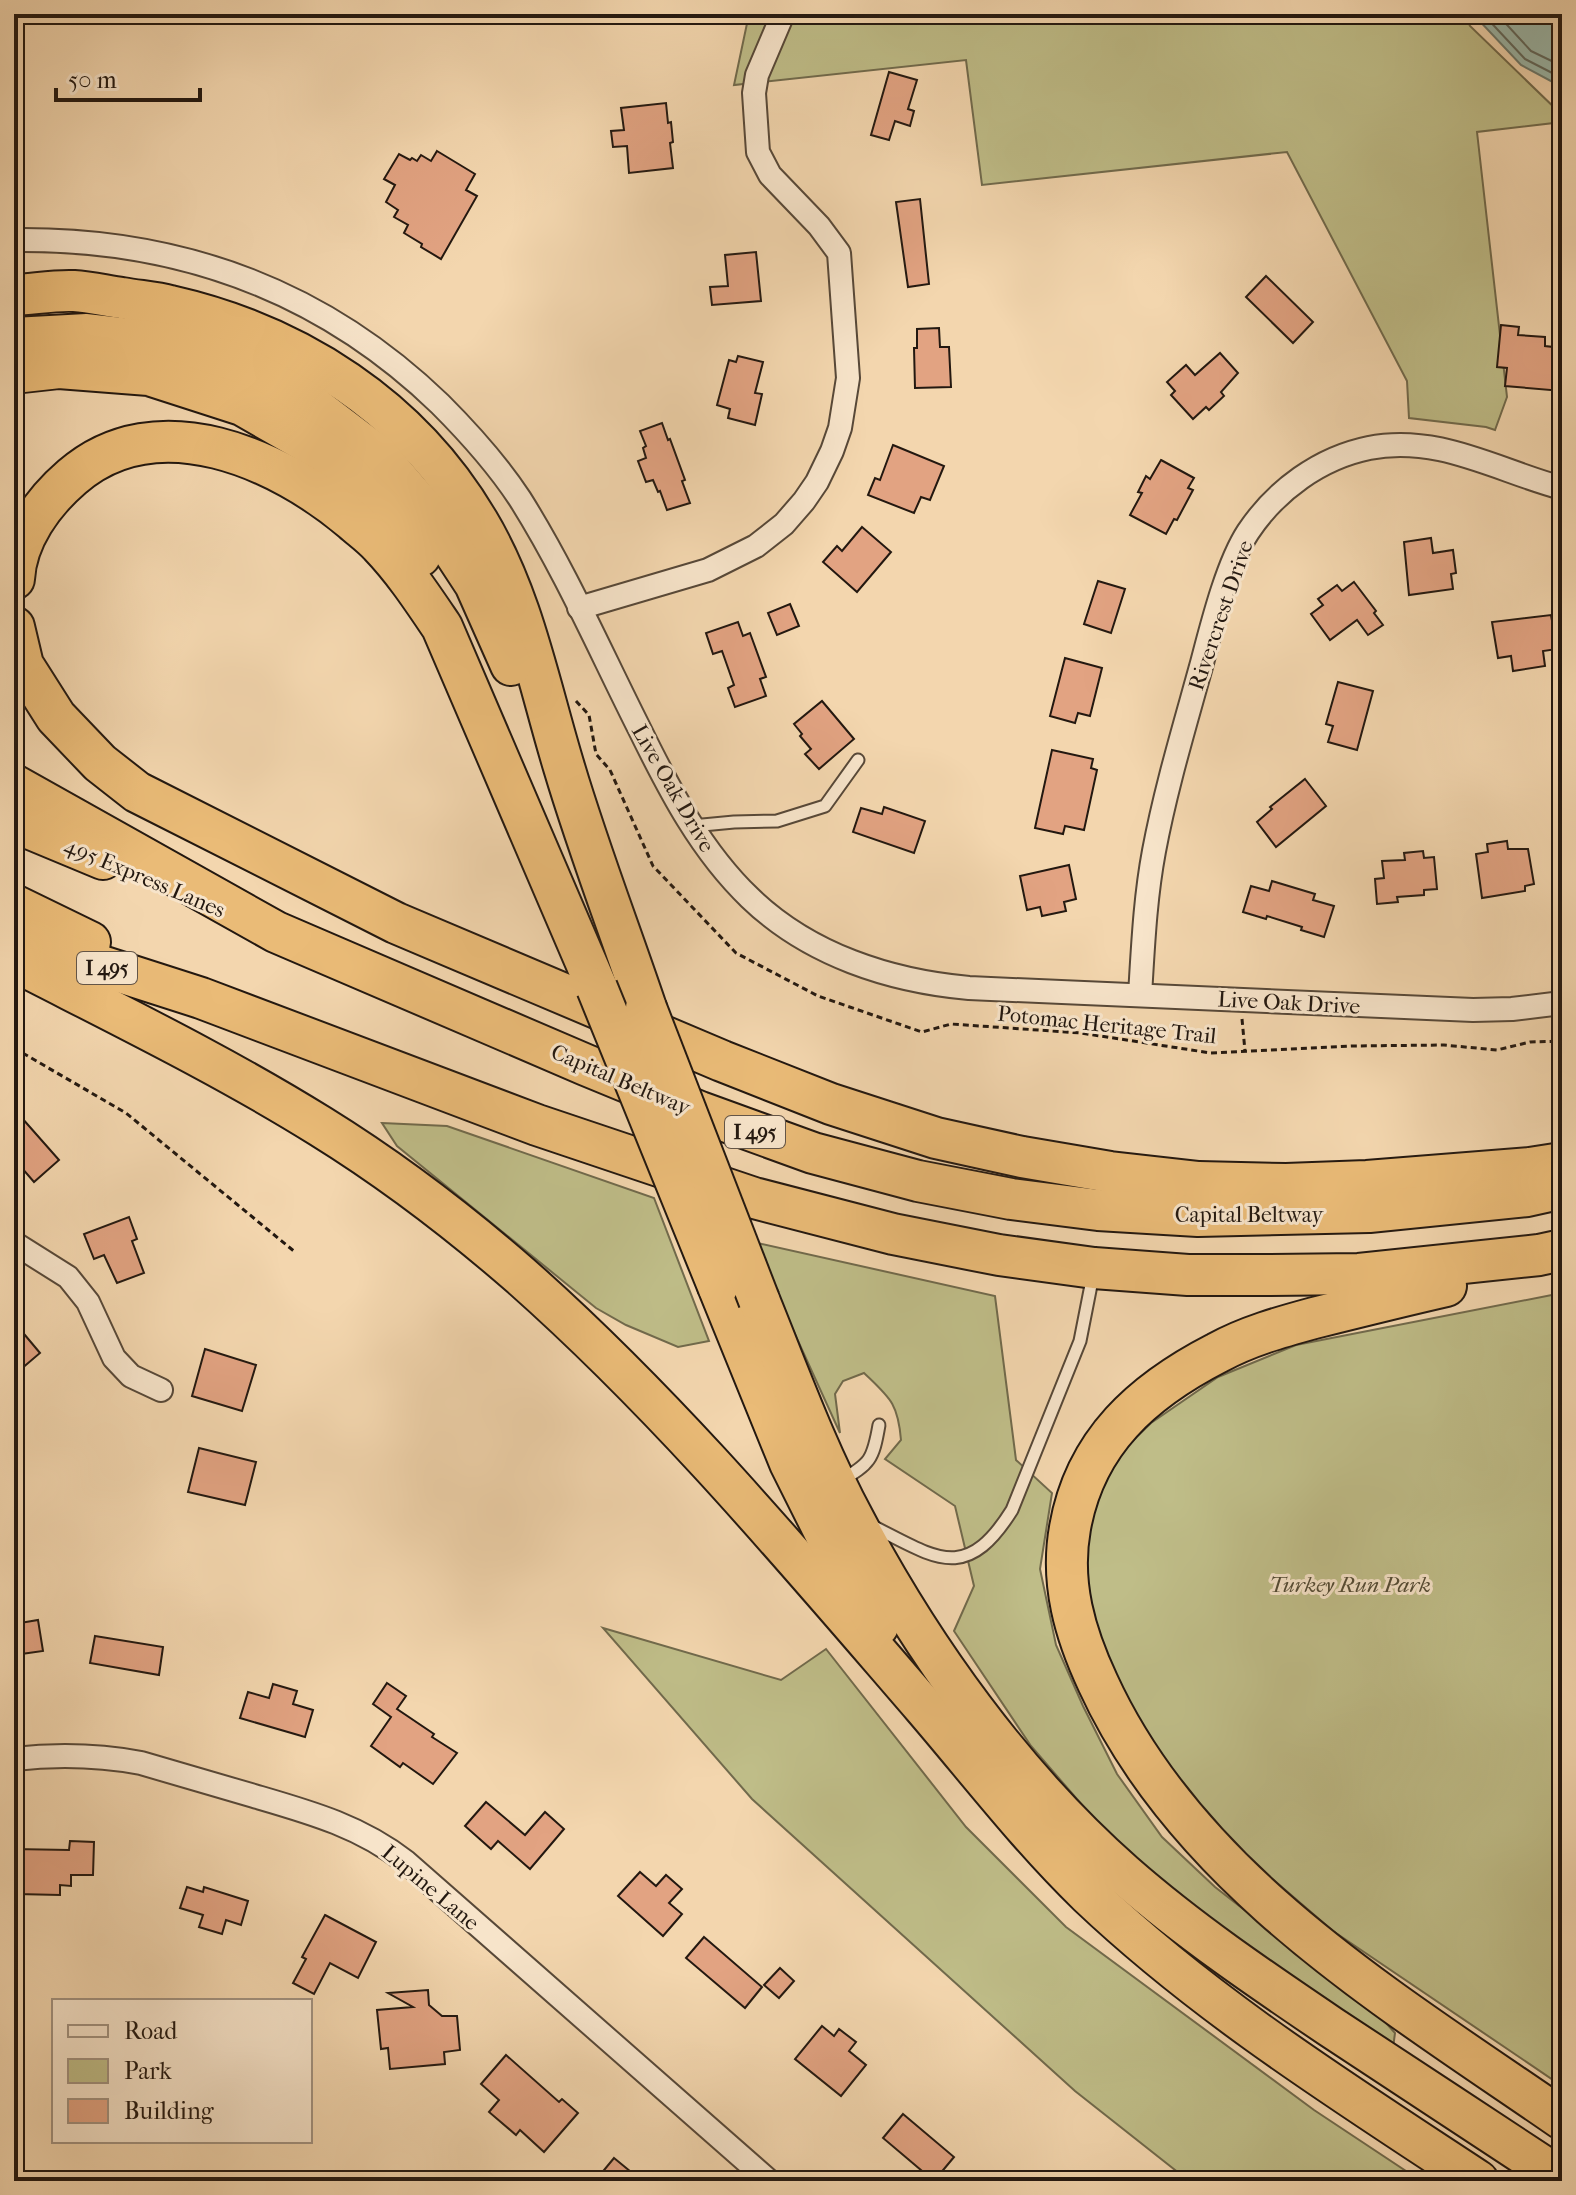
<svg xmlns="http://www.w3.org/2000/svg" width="1576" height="2195" font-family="'IM FELL French Canon',serif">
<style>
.green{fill:#bfbd88;stroke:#716a4c;stroke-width:2}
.water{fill:#9bb9ac;stroke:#6b796e;stroke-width:2}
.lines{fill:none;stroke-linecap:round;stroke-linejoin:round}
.shore{stroke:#5f685e;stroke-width:2}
.building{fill:#e2a382;stroke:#231810;stroke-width:2}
.service-casing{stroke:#574838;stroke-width:15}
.minor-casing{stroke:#574838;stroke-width:26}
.motorway-casing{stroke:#231810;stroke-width:44}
.path{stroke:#231810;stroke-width:3;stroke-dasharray:6 4;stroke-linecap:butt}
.service{stroke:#f7e4ca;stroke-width:11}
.minor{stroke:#f7e4ca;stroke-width:22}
.motorway{stroke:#eabb77;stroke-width:40}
.motorway-bridge-casing{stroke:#231810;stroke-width:44;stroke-linecap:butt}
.motorway-bridge{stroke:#eabb77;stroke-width:40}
.labels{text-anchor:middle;stroke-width:6;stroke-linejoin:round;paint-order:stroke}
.shield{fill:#f7e4ca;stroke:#635548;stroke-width:2}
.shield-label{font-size:20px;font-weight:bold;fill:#231810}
.street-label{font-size:22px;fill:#231810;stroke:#f7e4ca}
.park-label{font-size:22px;font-style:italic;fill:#524a34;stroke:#f7e4ca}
</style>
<rect width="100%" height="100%" fill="#f3d6ae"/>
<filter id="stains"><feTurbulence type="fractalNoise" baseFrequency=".0025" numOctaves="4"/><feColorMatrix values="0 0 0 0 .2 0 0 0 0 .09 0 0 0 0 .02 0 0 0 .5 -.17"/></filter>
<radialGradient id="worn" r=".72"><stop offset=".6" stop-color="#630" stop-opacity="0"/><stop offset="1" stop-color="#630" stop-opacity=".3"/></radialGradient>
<!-- green -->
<g class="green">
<path d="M749,14H1464L1470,26L1562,115V122L1477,132L1507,397L1495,430L1486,427L1409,418L1407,381L1287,152L982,185L966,60L734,85Z"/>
<path d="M382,1123L447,1126L654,1198L709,1341L678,1347L626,1325L596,1308L397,1146Z"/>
<path d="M753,1242L995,1296L1016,1460L1052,1493L1040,1569L1056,1645L1083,1706L1117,1774L1162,1837L1215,1887L1378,2014L1395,2033L1393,2048L1183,1901L1096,1821L1031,1746L954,1631L974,1586L955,1506L885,1459L901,1440C898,1403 890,1398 864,1373L843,1381L835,1394L840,1433Z"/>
<path d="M1562,1293V2086L1333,1931L1233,1845L1176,1783L1135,1719L1099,1641L1083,1579L1090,1510L1115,1458L1151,1423L1218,1377L1296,1345Z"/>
<path d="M603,1628L781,1680L826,1649L966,1827L1066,1927L1314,2110L1421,2181H1189L1075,2091L752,1799Z"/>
</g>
<!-- water -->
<path class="water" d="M1473,14H1562V87L1521,65Z"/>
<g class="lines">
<!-- shore -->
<g class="shore">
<path d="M1483,14L1525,59L1562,78"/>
<path d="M1497,14L1531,51L1562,66"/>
</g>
</g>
<!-- building -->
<g class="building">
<path d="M889,72L917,80L908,109L914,111L910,126L895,121L889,140L871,135Z"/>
<path d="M666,103L668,123L671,122L673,142L670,143L673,168L629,173L627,146L613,147L611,131L624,130L621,108Z"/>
<path d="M437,151L475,174L466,190L477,196L441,259L421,247L422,244L404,233L408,225L394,217L398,210L386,202L395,185L384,179L399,154L410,160L412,158L417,161L421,155L431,161Z"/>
<path d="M920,199L929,284L908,287L896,202Z"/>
<path d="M756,252L761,301L712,305L710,287L728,286L725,255Z"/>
<path d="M1266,276L1313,322L1293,343L1246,297Z"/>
<path d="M1501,325L1519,327L1518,335L1545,337V346L1562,348V391L1505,386L1507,368L1497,367Z"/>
<path d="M939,328L940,347H949L951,387L915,388L914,348H917V329Z"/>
<path d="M1220,353L1238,373L1221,392L1224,396L1209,410L1206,407L1193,419L1171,395L1175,391L1167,382L1186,365L1195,375Z"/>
<path d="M738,356L763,362L755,393L762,394L755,425L728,418L730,409L717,405L729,360L736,362Z"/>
<path d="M662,423L668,440L670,439L685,480L682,481L690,503L667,510L660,491L658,492L653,480L646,482L638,461L646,458L643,448L646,446L640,431Z"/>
<path d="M893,445L944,466L930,500L921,497L914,513L868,495L875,478L880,480Z"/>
<path d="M1161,460L1194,478L1188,488L1193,490L1177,520L1174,519L1166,534L1130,515L1142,493L1138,492L1146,476L1150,479Z"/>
<path d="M862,527L891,552L857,592L823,562L837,546L842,551Z"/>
<path d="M1431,538L1433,553L1453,550L1456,573L1451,574L1453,589L1409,595L1404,542Z"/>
<path d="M1098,581L1125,589L1111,633L1084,624Z"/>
<path d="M1354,582L1376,611L1374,613L1383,625L1368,635L1357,620L1330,640L1311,614L1323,605L1318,599L1337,585L1342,591Z"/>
<path d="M790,604L799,626L777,635L768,613Z"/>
<path d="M1551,615L1557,649L1543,651L1545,666L1513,671L1511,656L1498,658L1492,622Z"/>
<path d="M738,622L743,636L750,633L766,677L760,679L766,696L735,707L728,688L734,685L722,651L713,654L706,633Z"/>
<path d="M1065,658L1102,668L1090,716L1078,713L1075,723L1050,716Z"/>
<path d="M1338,682L1373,691L1357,750L1328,742L1333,726L1326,724Z"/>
<path d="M822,701L854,739L819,769L805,754L811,749L800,736L802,734L794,724Z"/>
<path d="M1052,750L1093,759L1091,768L1097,770L1084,830L1065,826L1063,834L1035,828Z"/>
<path d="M1305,779L1326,806L1276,847L1257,822L1272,809L1270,807Z"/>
<path d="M884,807L925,821L914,853L853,832L861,808L882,814Z"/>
<path d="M1507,841L1508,849H1528L1534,884L1525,886V891L1482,898L1476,854L1488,852L1487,844Z"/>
<path d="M1423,851L1424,858L1434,857L1437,889L1424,890V895L1397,897L1398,902L1377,904L1375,879L1384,878L1382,861L1405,860L1404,853Z"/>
<path d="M1069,865L1076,899L1064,902L1066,911L1042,916L1040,907L1027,910L1020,876Z"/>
<path d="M1272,881L1315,894L1313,900L1334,906L1324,937L1301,930L1302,927L1267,916L1266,919L1243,912L1251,886L1269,891Z"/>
<path d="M14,1109L59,1160L34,1182L14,1159Z"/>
<path d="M129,1217L137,1239L132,1241L144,1273L117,1283L104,1255L94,1259L84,1234Z"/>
<path d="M14,1322L40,1353L14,1375Z"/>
<path d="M205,1349L256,1365L242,1411L192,1396Z"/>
<path d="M199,1448L256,1462L245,1505L188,1492Z"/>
<path d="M38,1620L43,1651L14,1655V1624Z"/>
<path d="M95,1636L163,1647L159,1675L90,1663Z"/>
<path d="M387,1683L406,1696L397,1709L434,1734L432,1737L457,1753L433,1784L403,1763L400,1767L371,1746L391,1717L373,1704Z"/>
<path d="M273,1684L297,1691L293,1704L313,1710L305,1737L240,1718L248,1692L269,1698Z"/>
<path d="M486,1802L525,1835L545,1812L564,1829L530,1869L498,1841L491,1849L465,1826Z"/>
<path d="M70,1841L94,1842L93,1875H71V1886L60,1885V1895L17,1894V1880H14V1849L69,1850Z"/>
<path d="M640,1872L656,1886L666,1875L682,1889L669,1903L682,1914L663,1936L618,1896Z"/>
<path d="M187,1887L203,1892L204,1887L248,1901L241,1925L226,1920L222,1934L199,1927L203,1915L180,1908Z"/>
<path d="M325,1915L376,1942L358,1978L330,1963L314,1994L293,1983L306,1959L302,1957Z"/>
<path d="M704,1937L762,1987L745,2008L686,1958Z"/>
<path d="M780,1968L794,1981L779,1998L764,1985Z"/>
<path d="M428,1990L429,2005L442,2016H457L460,2050L444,2052L445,2064L390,2069L388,2048L381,2049L377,2010L413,2007L388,1993Z"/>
<path d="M822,2026L834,2036L839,2029L856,2042L849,2051L866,2065L841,2096L795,2059Z"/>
<path d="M506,2055L559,2102L562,2099L578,2113L544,2152L520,2130L516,2135L489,2112L499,2100L481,2084Z"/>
<path d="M903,2114L954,2157L934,2181L883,2138Z"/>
<path d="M614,2158L642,2181H595Z"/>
</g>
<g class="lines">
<!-- service casing -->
<g class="service-casing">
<g id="service">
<path d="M692,826L734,822L777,821L825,806L858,760"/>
<path d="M840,1481C870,1464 873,1460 879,1425"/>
<path d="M870,1525C935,1557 965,1585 1012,1510L1080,1341L1093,1275"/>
</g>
</g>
<!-- minor casing -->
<g class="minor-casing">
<g id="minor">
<path d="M14,240C178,238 321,289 440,404C469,433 497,464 520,499C566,572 601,653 640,730C670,791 701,851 750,898C809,955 890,981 969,988L1473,1010L1512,1009L1562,1003"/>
<path d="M579,608L708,570L756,546L784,524L804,501L817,482L832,451L840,428L848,378L839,253L819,226L770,175L758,152L754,93L757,75L783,14"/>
<path d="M1140,995C1143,947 1145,899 1154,851C1166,787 1185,725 1202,663C1212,625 1227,564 1248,532C1276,490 1320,458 1369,448C1438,434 1498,471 1562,488"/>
<path d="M14,1243L68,1277L88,1302L114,1358L131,1376L161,1390"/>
<path d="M14,1759C58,1754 98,1755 141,1763C179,1774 216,1785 254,1796C309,1812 360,1826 406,1862L769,2181"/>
</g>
</g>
<!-- motorway casing -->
<g class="motorway-casing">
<g id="motorway">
<path d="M14,295C34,294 55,290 74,291C90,292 107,296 122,298C138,301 155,302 170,306C298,335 411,408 478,522C523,597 539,685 564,767C588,848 619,928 646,1008"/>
<path d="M14,338L87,334L166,343L238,364L303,399L378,456L433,520L475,584L511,665"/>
<path d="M14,373L59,368L149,375L242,405L326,453L385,512L420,556"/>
<path d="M14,579C16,539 43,502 72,477C157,403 280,459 353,521C362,529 372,536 380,545C404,570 423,599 442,627L597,988"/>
<path d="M14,627L23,665L56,717L100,763L137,792L396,923L722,1061L831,1104L936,1138L1022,1157L1110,1172L1199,1182L1286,1184L1367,1181L1530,1168L1562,1163"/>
<path d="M14,785L276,932L586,1065L700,1112L813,1153L918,1181L1011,1199L1098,1210L1198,1216L1369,1212L1527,1196L1554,1190"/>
<path d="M14,822L103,859"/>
<path d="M14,905L90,942"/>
<path d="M14,938L201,998L537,1125L754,1198L893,1234L999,1255L1094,1268L1188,1275H1271L1359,1274L1539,1255L1562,1250"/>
<path d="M14,961C117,1014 222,1065 320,1126C391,1170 458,1221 521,1276C669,1407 795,1558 923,1706C978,1770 1029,1837 1089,1895C1206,2006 1343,2092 1478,2181"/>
<path d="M718,1286L790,1463L827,1537L878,1626"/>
<path d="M1446,1286C1402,1296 1358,1307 1314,1318C1281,1327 1248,1336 1217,1353C1143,1391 1085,1442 1070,1528C1060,1583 1075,1634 1098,1683C1188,1880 1390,2000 1562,2119"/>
<path d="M759,1300C789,1374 816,1449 854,1520C922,1649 1014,1777 1124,1874C1189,1931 1260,1979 1331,2027C1408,2078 1485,2128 1562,2179"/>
</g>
</g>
<!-- path -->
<g class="path">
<path d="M576,701L589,715L596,754L610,770L653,866L736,953L818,996L922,1032L951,1024L1081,1033L1211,1053L1352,1046L1444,1045L1497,1050L1530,1042L1562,1041"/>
<path d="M1242,1019L1245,1051"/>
<path d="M14,1048L126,1113L295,1252"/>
</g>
<!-- service -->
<use href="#service" class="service"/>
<!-- minor -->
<use href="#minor" class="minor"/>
<!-- motorway -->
<use href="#motorway" class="motorway"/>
<!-- motorway-bridge casing -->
<g class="motorway-bridge-casing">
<g id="motorway-bridge">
<path d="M597,988L718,1286"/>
<path d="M646,1008L759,1300"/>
</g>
</g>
<!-- motorway-bridge -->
<use href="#motorway-bridge" class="motorway-bridge"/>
</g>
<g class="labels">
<!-- shield labels -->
<g class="shield">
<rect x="77" y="952" width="60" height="32" rx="6"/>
<rect x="725" y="1116" width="60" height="32" rx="6"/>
</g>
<g class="shield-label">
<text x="107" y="975">I 495</text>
<text x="755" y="1139">I 495</text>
</g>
<!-- street labels -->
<g class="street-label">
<text transform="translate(1220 615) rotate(-71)" y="8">Rivercrest Drive</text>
<text transform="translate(674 788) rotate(60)" y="8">Live Oak Drive</text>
<text transform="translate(145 877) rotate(23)" y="8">495 Express Lanes</text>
<text transform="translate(1289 1002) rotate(3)" y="8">Live Oak Drive</text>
<text transform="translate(1107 1024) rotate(6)" y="8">Potomac Heritage Trail</text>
<text transform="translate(621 1079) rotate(23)" y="8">Capital Beltway</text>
<text x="1249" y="1222">Capital Beltway</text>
<text transform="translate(431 1887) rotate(40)" y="8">Lupine Lane</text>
</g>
<!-- park labels -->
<g class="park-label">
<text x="1350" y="1592">Turkey Run Park</text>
</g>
</g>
<!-- margin -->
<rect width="1576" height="2195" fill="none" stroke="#f3d6ae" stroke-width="48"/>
<rect x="16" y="16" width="1544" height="2163" fill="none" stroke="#231810" stroke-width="4"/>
<rect x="24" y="24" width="1528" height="2147" fill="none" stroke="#231810" stroke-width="2"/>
<!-- legend -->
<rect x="52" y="1999" width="260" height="144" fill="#f7e4ca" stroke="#a29280" stroke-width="2"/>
<rect x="68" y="2025" width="40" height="12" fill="#f7e4ca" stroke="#a29280" stroke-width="2"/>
<text x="124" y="2039" font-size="24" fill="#231810">Road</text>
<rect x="68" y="2059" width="40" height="24" fill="#bfbd88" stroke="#a29280" stroke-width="2"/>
<text x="124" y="2079" font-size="24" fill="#231810">Park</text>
<rect x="68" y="2099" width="40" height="24" fill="#e2a382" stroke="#a29280" stroke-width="2"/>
<text x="124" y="2119" font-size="24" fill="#231810">Building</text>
<!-- scale -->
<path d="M56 88v12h144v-12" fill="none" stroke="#231810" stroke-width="4"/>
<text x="68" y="88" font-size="24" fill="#231810" stroke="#f7e4ca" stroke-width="6" paint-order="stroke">50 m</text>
<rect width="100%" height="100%" filter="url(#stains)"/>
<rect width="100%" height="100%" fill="url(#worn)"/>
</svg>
